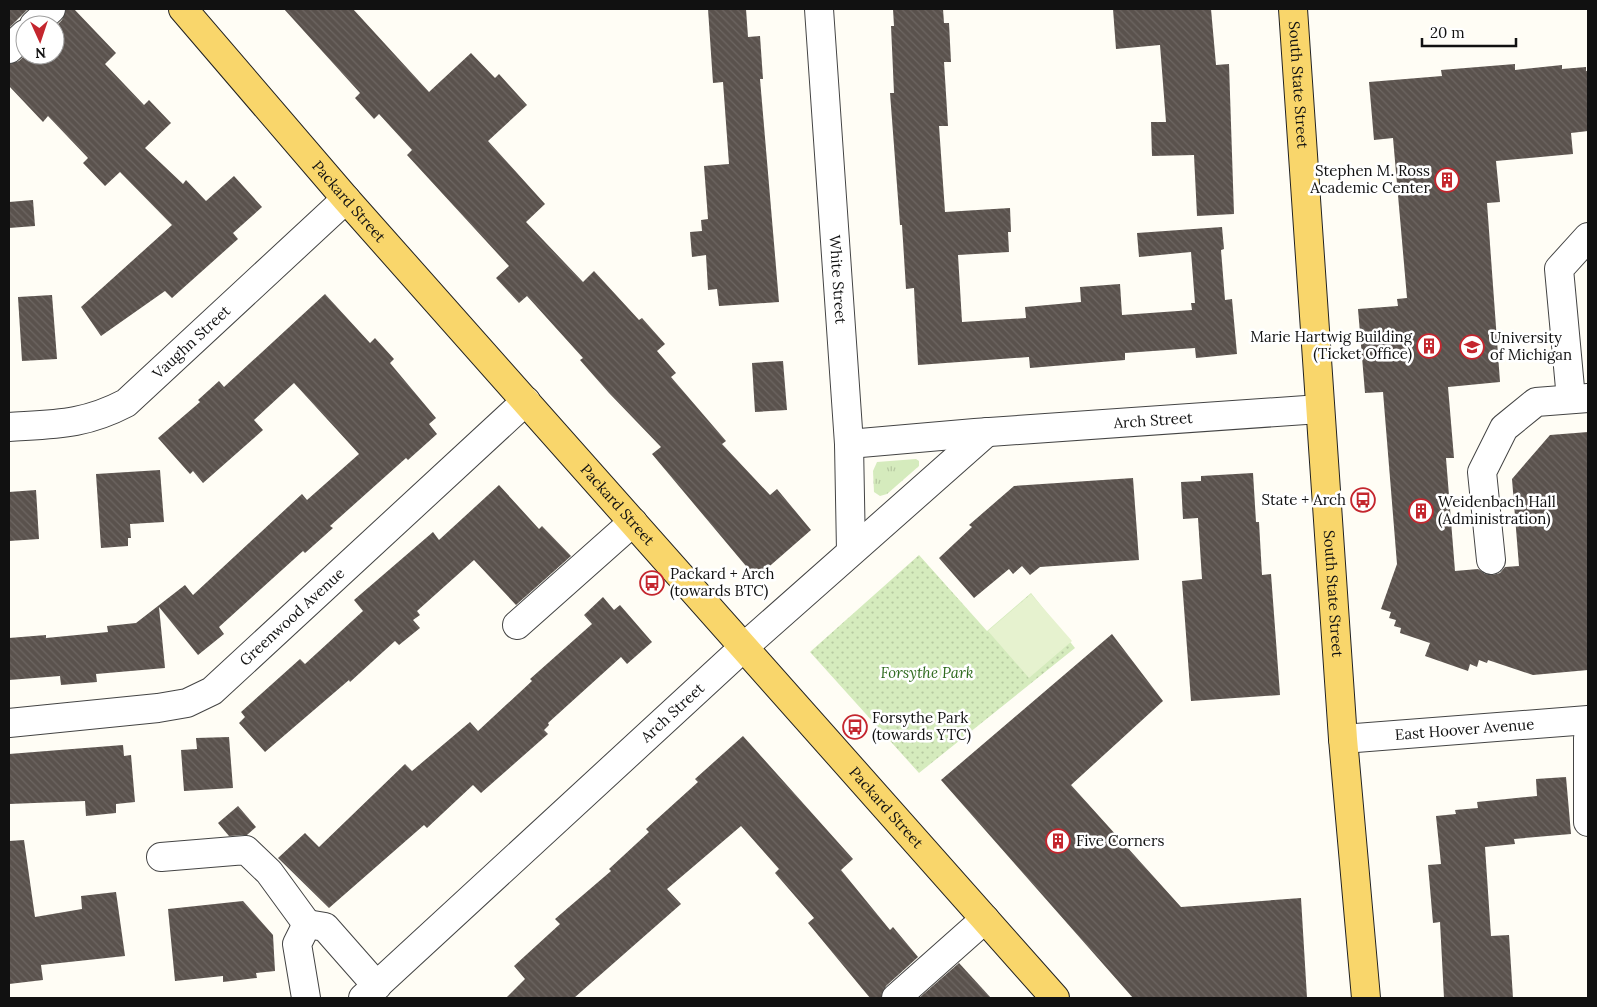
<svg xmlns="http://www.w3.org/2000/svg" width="1597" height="1007" font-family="Lora,serif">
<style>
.grass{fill:url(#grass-tufts)}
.park{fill:url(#park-dots)}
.pitch{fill:#e6f2cf}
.building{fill:url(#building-back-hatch)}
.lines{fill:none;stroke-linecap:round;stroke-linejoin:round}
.minor-casing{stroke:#444;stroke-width:30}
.major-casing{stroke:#222;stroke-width:30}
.minor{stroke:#fff;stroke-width:28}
.major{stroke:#f9d66b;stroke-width:28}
.labels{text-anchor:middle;stroke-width:5;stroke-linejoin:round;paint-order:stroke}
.street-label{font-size:15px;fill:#111;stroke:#fff}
.poi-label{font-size:15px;fill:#111;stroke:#fff;text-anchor:start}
.park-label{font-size:15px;font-style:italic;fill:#2f6b1f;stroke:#fff}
</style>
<defs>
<pattern id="grass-tufts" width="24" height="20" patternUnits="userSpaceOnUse" patternTransform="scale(1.25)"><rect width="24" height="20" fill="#d5ebbd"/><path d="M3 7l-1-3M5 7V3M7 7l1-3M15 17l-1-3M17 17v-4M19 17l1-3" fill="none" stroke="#b6c8a1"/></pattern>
<pattern id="park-dots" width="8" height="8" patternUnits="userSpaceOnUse" patternTransform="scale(1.25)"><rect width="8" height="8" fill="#d5ebbd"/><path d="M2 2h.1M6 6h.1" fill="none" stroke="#b6c8a1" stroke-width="1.8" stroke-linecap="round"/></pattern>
<pattern id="building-back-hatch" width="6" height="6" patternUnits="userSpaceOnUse" patternTransform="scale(1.25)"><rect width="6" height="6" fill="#5a524d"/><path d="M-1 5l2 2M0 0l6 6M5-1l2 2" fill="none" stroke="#6d6662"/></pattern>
</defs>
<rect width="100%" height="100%" fill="#fffdf5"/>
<!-- grass -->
<path class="grass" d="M916,459L919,461V466L887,494L880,496L874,492L873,471L877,462Z"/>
<!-- park -->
<path class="park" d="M919,555L987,631L1031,593L1075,648L919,773L810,652Z"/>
<!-- pitch -->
<path class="pitch" d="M1031,594L1072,641L1029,678L988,631Z"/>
<!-- building -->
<g class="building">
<path d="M9,9H28L9,28Z"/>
<path d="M66,9H74L116,53L105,64L144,105L149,100L171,123L145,148L183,184L186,180L206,201L234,176L262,207L233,233L238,239L172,298L165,291L101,336L81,307L172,225L120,172L105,186L83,163L88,158L48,116L43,122L9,86V64L19,61L25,55H55V27L62,20Z"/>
<path d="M284,9H353L429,92L471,53L495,78L499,74L527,105L488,141L545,204L526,222L583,282L594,271L639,320L642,318L665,344L657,351L676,373L671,377L726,441L722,444L770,495L777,489L811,530L756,578L652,454L661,447L609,393L580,360L583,358L527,296L519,303L496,278L509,266L407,155L412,150L379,114L374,119L355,98L360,93Z"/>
<path d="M708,9H746L748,37L760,36L763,79H760L779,302L719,306L717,289L708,290L706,255L692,257L690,232L702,231L701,220L708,219L704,166L729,164L723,82L713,83Z"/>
<path d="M893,9H943L944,23H949L951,62H944L948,126H939L945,212L1010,208L1011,232H1008L1009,252L958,255L962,322L1026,318L1025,307L1081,302L1080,287L1120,284L1122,315L1192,310L1191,303H1195L1191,252L1139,257L1137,233L1222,227L1224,249L1221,250L1225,300L1232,299L1237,354L1196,358L1195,348L1125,353V360L1030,368L1029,357L918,365L914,288L906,289L902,225H900L890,93H894L891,26H894Z"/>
<path d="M1113,9H1211L1216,65L1229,64L1234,214L1197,216L1194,155L1152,156L1151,122H1166L1160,45L1116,49Z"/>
<path d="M1515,64V70L1562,65V69L1586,67V71H1588V131L1571,133L1573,154L1496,161L1500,202L1487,203L1500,382L1448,387L1454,458H1446L1455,571L1478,569L1485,574L1493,575L1500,573L1505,567L1519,566L1512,479L1550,435L1588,432V670L1533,675L1488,660L1487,663L1479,660L1477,667L1470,664L1468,671L1425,656L1430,643L1400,633L1401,628L1394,626L1396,620L1389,618L1391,612L1381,609L1397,564L1383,392L1365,393L1358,309L1398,306L1397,299L1407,298L1393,138L1374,140L1369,82L1442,76L1441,70Z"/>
<path d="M33,200L35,226L9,228V202Z"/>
<path d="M325,294L370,343L375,338L394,359L390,363L436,418L429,424L437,434L408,460L406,458L330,526L333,528L305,553L303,551L219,627L224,634L198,655L159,607L165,668L96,674L97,682L61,685L60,676L9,680V638L46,635V638L108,632L107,626L136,623L185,585L193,595L302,494L307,500L359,454L294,383L254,420L263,430L203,483L193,471L190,474L158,438L200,402L198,400L219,381L224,387Z"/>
<path d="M52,295L57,359L22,361L18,297Z"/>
<path d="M783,361L787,410L755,412L752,363Z"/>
<path d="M160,470L164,522L130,524L131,538H128V546L101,548L96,474Z"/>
<path d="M1253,473L1256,522H1259L1262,575L1271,574L1280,695L1191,701L1182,581L1202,579L1198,518L1183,519L1181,482L1201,481V476Z"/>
<path d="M1133,478L1139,560L1040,567L1030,575L1022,566L1013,574L1009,569L974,598L939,558L972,527L969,525L1014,486Z"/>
<path d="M499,485L539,529L542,526L571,556L516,605L474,560L417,611L420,615L413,620L420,628L399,645L395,641L350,682L349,680L265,752L239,723L245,717L241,712L300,659L305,664L363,611L354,600L433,532L439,540Z"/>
<path d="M36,490L39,539L9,541V492Z"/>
<path d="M603,597L614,610L620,605L652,642L627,664L621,657L548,723L549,725L544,730L548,734L481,793L473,785L427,828L424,825L329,908L278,858L305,833L319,847L405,764L412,771L470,722L478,731L532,681L530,679L592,624L584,615Z"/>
<path d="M1112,634L1163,701L1071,785L1181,907L1301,898L1307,998H1133L941,780Z"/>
<path d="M743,736L853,859L841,870L890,930L893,927L918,957L886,986L881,998H870L808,923L814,918L775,873L779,869L741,826L667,889L681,904L574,998H506L525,979L514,966L560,924L555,919L611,871L609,869L649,832L646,829L698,782L695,779Z"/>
<path d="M229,737L233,788L184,791L181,750L197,749L196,738Z"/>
<path d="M123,745L124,756L131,755L135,802L116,804V813L86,816L85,801L9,804V754Z"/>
<path d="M1566,777L1571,834L1514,839L1515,844L1485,847L1491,936L1509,935L1513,998H1444L1440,922L1433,923L1428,865L1441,864L1436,816L1456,814L1455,810L1478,808L1477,802L1537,796L1536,779Z"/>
<path d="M238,806L256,827L247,835L229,836L218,823Z"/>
<path d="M24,840L35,917L82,909L81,896L116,892L125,956L41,965L43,980L9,984V841Z"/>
<path d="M243,901L273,935L275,971L256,973L257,978L223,982V976L175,981L168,909Z"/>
<path d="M959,963L991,998H919Z"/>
</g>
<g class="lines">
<!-- minor casing -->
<g class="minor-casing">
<g id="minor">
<path id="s1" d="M819,9L849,444L851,551"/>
<path d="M34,25L51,9"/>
<path d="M9,49L25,34"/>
<path d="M1571,399L1559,269L1588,237"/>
<path id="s2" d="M9,427C55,424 84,425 126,403L346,199"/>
<path id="s3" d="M849,444L975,433L1320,409"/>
<path d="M1491,560L1482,472L1504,428L1536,402L1588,398"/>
<path d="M517,625L633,522"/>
<path id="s4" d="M9,723L158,708L187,703L212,691L526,401"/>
<path d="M1588,738V822"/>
<path id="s5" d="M1343,739L1588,720"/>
<path d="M161,857L246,850L269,872L307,924"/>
<path d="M306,998L297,944L307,924L325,927L377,986"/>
<path id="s6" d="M363,998L744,647L987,432"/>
<path d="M896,998L985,919"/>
</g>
</g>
<!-- major casing -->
<g class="major-casing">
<g id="major">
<path id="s7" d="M183,9L346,199L1055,998"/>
<path id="s8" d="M1293,9L1343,739L1366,998"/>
</g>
</g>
<!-- minor -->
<use href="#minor" class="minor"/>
<!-- major -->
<use href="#major" class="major"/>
</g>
<!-- icons -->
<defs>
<g id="building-ring" transform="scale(1.25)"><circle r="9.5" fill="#fff" stroke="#c4262e" stroke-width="1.5"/><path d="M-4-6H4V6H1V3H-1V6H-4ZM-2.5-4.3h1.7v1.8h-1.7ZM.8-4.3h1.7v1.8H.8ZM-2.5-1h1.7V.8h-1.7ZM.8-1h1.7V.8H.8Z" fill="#c4262e"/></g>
<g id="university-ring" transform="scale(1.25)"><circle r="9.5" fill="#fff" stroke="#c4262e" stroke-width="1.5"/><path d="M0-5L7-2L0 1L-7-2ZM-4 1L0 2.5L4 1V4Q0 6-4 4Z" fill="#c4262e"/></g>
<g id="bus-ring" transform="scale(1.25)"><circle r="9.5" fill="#fff" stroke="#c4262e" stroke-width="1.5"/><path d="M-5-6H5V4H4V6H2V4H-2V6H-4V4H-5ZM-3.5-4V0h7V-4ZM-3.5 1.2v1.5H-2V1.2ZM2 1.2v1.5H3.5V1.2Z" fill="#c4262e"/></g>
</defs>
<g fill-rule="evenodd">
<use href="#building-ring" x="1447" y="180"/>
<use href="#building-ring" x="1429" y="346"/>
<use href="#university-ring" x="1472" y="347"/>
<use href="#bus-ring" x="1363" y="500"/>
<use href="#building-ring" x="1421" y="511"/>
<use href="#bus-ring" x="652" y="583"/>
<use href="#bus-ring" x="855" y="727"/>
<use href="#building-ring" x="1058" y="841"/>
</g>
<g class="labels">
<!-- street labels -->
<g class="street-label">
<text dy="5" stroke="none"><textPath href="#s8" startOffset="76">South State Street</textPath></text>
<text dy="5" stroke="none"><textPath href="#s7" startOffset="254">Packard Street</textPath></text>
<text dy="5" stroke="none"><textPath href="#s1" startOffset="271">White Street</textPath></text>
<text dy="5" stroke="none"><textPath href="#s2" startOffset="210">Vaughn Street</textPath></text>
<text dy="5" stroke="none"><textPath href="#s3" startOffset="305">Arch Street</textPath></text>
<text dy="5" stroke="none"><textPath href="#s7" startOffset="659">Packard Street</textPath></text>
<text dy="5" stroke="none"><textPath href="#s8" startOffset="586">South State Street</textPath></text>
<text dy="5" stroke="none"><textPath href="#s4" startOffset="316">Greenwood Avenue</textPath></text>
<text dy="5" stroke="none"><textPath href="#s6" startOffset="421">Arch Street</textPath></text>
<text dy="5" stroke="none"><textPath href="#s5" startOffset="122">East Hoover Avenue</textPath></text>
<text dy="5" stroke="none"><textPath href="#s7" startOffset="1064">Packard Street</textPath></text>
</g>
<!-- poi labels -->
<g class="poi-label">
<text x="1430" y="176" text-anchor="end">Stephen M. Ross<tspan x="1430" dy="17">Academic Center</tspan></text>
<text x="1412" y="342" text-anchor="end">Marie Hartwig Building<tspan x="1412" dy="17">(Ticket Office)</tspan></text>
<text x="1490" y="343">University<tspan x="1490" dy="17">of Michigan</tspan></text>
<text x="1346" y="505" text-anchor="end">State + Arch</text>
<text x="1438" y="507">Weidenbach Hall<tspan x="1438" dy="17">(Administration)</tspan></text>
<text x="670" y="579">Packard + Arch<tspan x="670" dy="17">(towards BTC)</tspan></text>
<text x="872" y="723">Forsythe Park<tspan x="872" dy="17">(towards YTC)</tspan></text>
<text x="1076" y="846">Five Corners</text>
</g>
<!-- park labels -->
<g class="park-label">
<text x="927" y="678">Forsythe Park</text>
</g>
</g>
<!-- border -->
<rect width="1597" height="1007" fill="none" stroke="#111111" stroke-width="20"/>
<!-- north arrow -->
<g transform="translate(40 40) rotate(177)"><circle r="24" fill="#ffffff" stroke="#a0a0a0"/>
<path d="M0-4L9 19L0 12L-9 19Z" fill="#c4262e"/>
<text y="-8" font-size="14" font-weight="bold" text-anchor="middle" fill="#111111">N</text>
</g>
<!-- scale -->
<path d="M1422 38v8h94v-8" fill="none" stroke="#111111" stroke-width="2.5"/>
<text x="1430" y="38" font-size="15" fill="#111111" stroke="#ffffff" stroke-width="4" paint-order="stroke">20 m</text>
</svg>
